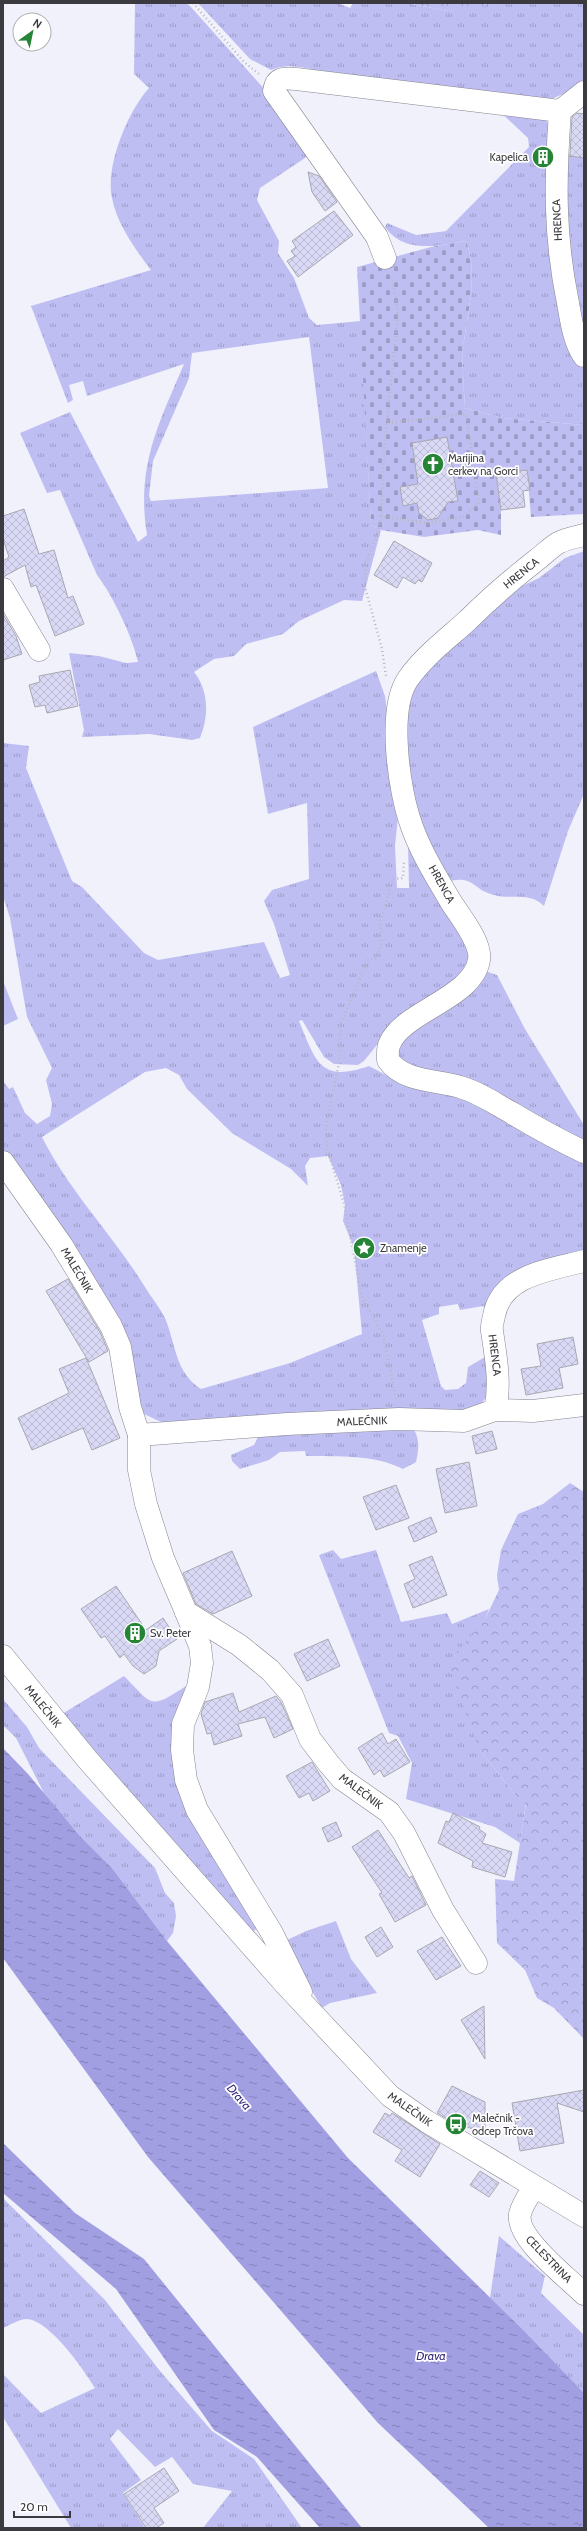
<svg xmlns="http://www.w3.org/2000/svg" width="587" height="2531" font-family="Cabin,sans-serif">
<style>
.grass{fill:url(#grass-tufts);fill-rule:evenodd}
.forest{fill:url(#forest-crowns)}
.cemetery{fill:url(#cemetery-stones)}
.garden{fill:#bfbef3}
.water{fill:url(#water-ripples)}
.building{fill:url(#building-cross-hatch);stroke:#a8a8b2}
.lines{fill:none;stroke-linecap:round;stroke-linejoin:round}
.minor-casing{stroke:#84848e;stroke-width:23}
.path{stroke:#b8b8c1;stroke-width:2.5;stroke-dasharray:1 3;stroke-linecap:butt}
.minor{stroke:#fff;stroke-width:22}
.labels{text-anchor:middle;stroke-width:3.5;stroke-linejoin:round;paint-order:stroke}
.poi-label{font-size:11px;fill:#3b3b3f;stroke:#fff;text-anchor:start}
.street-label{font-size:11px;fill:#3b3b3f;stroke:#fff}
.water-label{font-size:12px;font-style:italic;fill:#382b7a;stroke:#fff}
</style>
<defs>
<pattern id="grass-tufts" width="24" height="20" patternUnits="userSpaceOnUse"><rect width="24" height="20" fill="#bfbef3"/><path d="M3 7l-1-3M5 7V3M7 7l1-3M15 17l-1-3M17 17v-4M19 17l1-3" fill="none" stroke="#9c9cc6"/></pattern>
<pattern id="forest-crowns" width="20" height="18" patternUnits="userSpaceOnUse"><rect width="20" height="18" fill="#bfbef3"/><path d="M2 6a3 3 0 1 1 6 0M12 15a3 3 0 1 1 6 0" fill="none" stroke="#9c9cc6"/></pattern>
<pattern id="cemetery-stones" width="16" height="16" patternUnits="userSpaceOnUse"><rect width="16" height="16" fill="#bfbef3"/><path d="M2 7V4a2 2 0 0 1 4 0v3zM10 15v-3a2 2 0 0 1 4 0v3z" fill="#9c9cc6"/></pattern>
<pattern id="water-ripples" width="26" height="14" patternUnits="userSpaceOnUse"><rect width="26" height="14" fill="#a19ee2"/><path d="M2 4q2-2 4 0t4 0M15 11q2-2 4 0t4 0" fill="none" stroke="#8482b9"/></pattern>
<pattern id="building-cross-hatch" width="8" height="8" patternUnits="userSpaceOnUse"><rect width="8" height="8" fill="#d9d9f6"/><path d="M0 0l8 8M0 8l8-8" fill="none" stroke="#bbbbd4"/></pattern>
</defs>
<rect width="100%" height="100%" fill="#f1f1fc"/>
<!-- grass -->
<g class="grass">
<path d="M135,3H186L190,6L274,100L309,153L305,158L260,188L257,200L279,241L278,253L294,278L309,318L317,325L361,321L371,525L381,530L362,601L344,600L299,621L283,634L246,644L234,656L214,659L194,672C209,691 209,716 200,738L192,740L149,734L82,737L84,730L69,653L99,656L126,663L138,662C132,636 113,596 97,575L60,490L47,493L20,433L70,412L138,542L147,535C136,467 158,425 184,364L87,396L83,381L69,385L73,400L68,403L31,306L151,270C135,249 117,224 112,198C105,166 128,111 149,88L134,74ZM309,337L328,488L151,501L149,496L153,461L189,378L192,353Z"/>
<path d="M198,3H338L350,8L353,3H407L448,11L498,3H584V85L549,100L327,73C308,69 290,62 271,70L250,59Z"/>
<path d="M497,109L546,119L549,128L584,363V425L503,418L465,408C464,389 462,368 463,349C467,314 479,275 466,241C438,246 404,254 385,227L387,223L416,235L446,231L529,147L528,138Z"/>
<path d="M562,154L584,156V339L571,287Z"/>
<path d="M584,551V794L568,831L544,906C529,891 511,900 494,895C470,889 475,873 443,883L419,828L402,737L408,692L428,666L511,591L539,578L565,558Z"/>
<path d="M376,671L385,696L399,807L395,846L397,888H409L408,843L469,946L467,973L389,1030L364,1061L358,1065L334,1064L324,1057L302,1020L299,1021C316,1062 320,1083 369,1066L386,1075L410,1082L459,1091L584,1159V1254L489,1311L483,1306L460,1310L458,1304L439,1307V1314L422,1320L441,1386L445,1390L458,1389L466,1383L468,1367L485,1357L491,1390L477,1410L163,1423L140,1412L133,1374L3,1152V1081L9,1089L13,1087L25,1113L37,1124L50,1116L52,1104L46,1080L52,1068L27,1017L10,918L3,896V743L29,746L26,768L72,881L82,887L144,953L158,960L264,942L280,978L290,975L274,924L264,901L272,890L309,879L307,803L268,814L253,727ZM166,1068L179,1075L187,1089L232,1133L291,1169L308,1186L305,1166L310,1158L328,1156L341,1185L345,1205L343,1221L354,1248L362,1334L290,1363L201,1389C175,1372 176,1345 165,1318C160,1308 151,1297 145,1287C113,1235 69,1191 42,1137L145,1072Z"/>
<path d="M482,970L497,975L525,1029L584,1125V1146L405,1071L393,1049Z"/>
<path d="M413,1428C420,1439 419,1449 416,1462L403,1469C374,1454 337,1457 306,1456L305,1451L280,1452L269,1460L240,1469L232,1461L231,1455L254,1445L260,1433Z"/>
<path d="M333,1550L341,1559L376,1550L401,1622L447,1613L452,1624L489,1609L485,1619L479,1749L516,1796L526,1803L520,1843L495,1827L406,1799L412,1763L398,1736L389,1733L319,1555Z"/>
<path d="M124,1676C154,1706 149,1710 186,1686L191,1692L177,1756L259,1926L250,1935L62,1714Z"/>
<path d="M3,1699L27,1727L39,1748L155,1868L165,1893L174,1903L176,1916L173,1933L167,1941L112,1868L80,1836L45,1795L16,1738L3,1725Z"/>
<path d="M336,1921L351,1959L377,1993L330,2003L322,2008L283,1942L306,1931Z"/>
<path d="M3,2198L105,2300L160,2371L212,2431L254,2459L302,2528H203L232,2491L193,2484L172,2457L155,2467L118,2429L110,2439L141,2480L123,2493L145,2528H71L3,2417V2374L41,2413L95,2388C84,2370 49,2319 26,2319C20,2319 10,2325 3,2328Z"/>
<path d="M499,2236L545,2276L541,2293L584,2335V2393L490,2298Z"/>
</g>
<!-- forest -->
<g class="forest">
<path d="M407,3H498L471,9L448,11Z"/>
<path d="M570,1483L584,1492V2039L554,2008L537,1998L525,1970L497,1943L495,1879L514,1881L526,1804L516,1796L479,1749L450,1669L451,1659L485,1619L499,1590L497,1575L501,1550L518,1514L543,1504Z"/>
</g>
<!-- cemetery -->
<path class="cemetery" d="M466,241C479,275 467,314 463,349C462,368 464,389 465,408L503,418L584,425V514L531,517L527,470L496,474L501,510V535L478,530L424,537L381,530L371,525L357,267L431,247Z"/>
<!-- garden -->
<path class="garden" d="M3,981L18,1019L3,1026Z"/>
<!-- water -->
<g class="water">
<path d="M3,1748L28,1774L80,1836L112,1868L167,1941L348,2158L524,2331L584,2393V2528H489L378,2423L148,2157L3,1958Z"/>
<path d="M3,2143L75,2213L144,2259L362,2528H320L257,2457L214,2430L116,2289L3,2193Z"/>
</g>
<!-- building -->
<g class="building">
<path d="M577,113L584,114V158L570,156L572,117Z"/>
<path d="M308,172L319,176L337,202L325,211L312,192Z"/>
<path d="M334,211L353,235L298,277L287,261L295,256L291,251L296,247L292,241Z"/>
<path d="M447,437L458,501L448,502L438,518L428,520L419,513L417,503L403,506L400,487L418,484L412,443Z"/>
<path d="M527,470L530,490L523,491L525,507L501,510L496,474Z"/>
<path d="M24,509L39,554L54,550L68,598L73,596L84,624L55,636L36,585L31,587L25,565L3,577V561L9,557L3,539V516Z"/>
<path d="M394,541L432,563L422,582L418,580L415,584L403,577L397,588L374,575Z"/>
<path d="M3,614L16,636L22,654L3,660Z"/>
<path d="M70,670L78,706L47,713L45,705L35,707L29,685L40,682L39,676Z"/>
<path d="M68,1279L100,1332L108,1351L89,1362L46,1291Z"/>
<path d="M573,1337L578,1364L559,1368L563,1388L526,1395L521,1369L541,1366L537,1344Z"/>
<path d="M86,1358L120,1438L92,1450L83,1428L32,1450L18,1418L69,1393L59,1369Z"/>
<path d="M492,1431L497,1449L476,1454L472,1436Z"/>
<path d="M469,1462L477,1506L445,1513L436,1469Z"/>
<path d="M396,1485L409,1518L376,1530L363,1497Z"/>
<path d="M431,1517L437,1532L414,1542L408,1527Z"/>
<path d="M232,1551L252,1596L213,1614L196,1604L183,1573Z"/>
<path d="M432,1556L447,1595L413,1608L404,1584L415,1579L409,1565Z"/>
<path d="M116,1586L146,1630L163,1618L177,1639L159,1651L156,1666L144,1674L133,1666L124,1654L120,1658L105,1636L101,1638L81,1609Z"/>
<path d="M328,1639L340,1666L307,1681L294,1654Z"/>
<path d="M233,1693L239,1712L276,1696L281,1702L293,1729L274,1738L265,1717L238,1724L242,1736L214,1745L211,1733L207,1734L201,1714L205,1702Z"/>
<path d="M382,1733L388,1744L396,1739L410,1762L384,1777L380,1770L374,1775L358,1748Z"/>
<path d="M312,1762L330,1791L313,1801L309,1793L299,1798L286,1776Z"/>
<path d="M453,1813L480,1827L479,1829L486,1834L482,1843L512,1852L505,1877L472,1867L473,1861L438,1843L446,1821L449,1822Z"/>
<path d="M336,1822L342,1836L328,1842L322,1828Z"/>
<path d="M378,1830L409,1878L412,1876L426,1905L395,1922L379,1894L382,1893L352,1847Z"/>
<path d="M381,1927L393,1947L377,1957L365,1937Z"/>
<path d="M442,1937L461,1966L436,1980L417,1951Z"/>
<path d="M484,2006L485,2059L461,2020Z"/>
<path d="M452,2086L485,2102V2135L455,2121L454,2123L437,2113Z"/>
<path d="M584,2090V2112L557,2103L564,2143L520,2151L512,2103Z"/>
<path d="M385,2113L390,2116L392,2113L440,2144L420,2177L395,2161L402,2150L373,2132Z"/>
<path d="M480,2171L499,2183L489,2197L470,2185Z"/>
<path d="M164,2468L179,2491L154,2508L164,2523L156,2528H146L124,2494Z"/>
</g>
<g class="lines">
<!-- minor casing -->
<g class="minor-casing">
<g id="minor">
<path d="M584,92L560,111C555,180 554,235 568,303C571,320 574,342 584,356"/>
<path d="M385,258L377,237L274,91C276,77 284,78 296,79L560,111"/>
<path d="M584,535C576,537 565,539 558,543C550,548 542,556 534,562C511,580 489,599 468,620C447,639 424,656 408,679C387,709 399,791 411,824C420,851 437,878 451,902C460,916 482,943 479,960C473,998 404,1011 390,1043C387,1048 388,1055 388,1060C403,1082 437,1080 460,1087C479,1092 495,1104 512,1113C535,1127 559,1140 584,1152"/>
<path d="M3,589L39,650"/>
<path d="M3,1162L61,1244L111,1326L120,1347L130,1407L139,1435V1470L146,1504L163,1558L186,1612L239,1645L270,1670L292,1695L310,1739L329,1764L342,1779L389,1812L404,1833L443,1910L476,1963"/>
<path d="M495,1410C501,1384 496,1358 492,1331C491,1326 493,1321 494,1316C501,1275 550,1270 584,1261"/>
<path d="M139,1435L287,1424L399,1419L464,1421L495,1410L533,1411L584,1405"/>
<path d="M186,1612L200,1646L202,1663L198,1687L183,1724L182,1750L186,1780L197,1810L272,1933L301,1992"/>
<path d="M3,1656L87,1759L285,1984L390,2096L426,2121L584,2216"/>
<path d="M534,2187C529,2195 522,2205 520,2214C515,2238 568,2278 584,2294"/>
</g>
</g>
<!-- path -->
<g class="path">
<path d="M193,3L244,62L259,74"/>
<path d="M388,423L466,414L479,502L463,517L426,523L381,516L384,449L398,314L392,277"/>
<path d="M381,516L376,539L366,562L365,587L382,649L386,676"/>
<path d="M396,1399L383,1335L362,1297L344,1204L327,1148L326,1126L339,1063L341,1023L368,960L377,958L381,946L380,923L393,879L403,878L404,860"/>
</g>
<!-- minor -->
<use href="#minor" class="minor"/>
</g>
<!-- icons -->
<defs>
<g id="building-disc" transform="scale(1.15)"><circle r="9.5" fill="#268436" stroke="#fff"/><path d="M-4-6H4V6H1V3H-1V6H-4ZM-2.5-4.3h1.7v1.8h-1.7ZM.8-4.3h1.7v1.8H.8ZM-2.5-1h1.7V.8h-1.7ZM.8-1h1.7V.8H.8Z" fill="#fff"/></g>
<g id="church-disc" transform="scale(1.15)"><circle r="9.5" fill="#268436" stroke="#fff"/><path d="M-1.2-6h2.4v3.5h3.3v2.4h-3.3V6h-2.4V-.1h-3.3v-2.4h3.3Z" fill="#fff"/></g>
<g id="sight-disc" transform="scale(1.15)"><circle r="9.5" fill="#268436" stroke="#fff"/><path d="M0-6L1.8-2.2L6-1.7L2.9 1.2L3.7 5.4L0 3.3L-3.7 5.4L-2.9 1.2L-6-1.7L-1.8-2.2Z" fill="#fff"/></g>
<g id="bus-disc" transform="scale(1.15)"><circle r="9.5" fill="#268436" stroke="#fff"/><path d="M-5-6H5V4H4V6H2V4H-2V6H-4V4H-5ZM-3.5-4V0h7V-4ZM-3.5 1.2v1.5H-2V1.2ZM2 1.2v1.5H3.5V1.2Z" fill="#fff"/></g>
</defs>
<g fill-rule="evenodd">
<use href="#building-disc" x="543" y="157"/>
<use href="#church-disc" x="433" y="464"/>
<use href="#sight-disc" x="364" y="1248"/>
<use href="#building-disc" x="135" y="1633"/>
<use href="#bus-disc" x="456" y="2124"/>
</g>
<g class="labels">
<!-- poi labels -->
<g class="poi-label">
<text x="528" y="161" text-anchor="end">Kapelica</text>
<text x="448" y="462">Marijina<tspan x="448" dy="13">cerkev na Gorci</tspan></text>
<text x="380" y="1252">Znamenje</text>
<text x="150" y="1637">Sv. Peter</text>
<text x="472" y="2122">Malečnik -<tspan x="472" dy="13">odcep Trčova</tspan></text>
</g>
<!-- street labels -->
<g class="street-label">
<text transform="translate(557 220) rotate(-93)" y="4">HRENCA</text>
<text transform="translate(521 573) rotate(-39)" y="4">HRENCA</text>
<text transform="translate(442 884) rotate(61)" y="4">HRENCA</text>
<text transform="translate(77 1270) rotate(59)" y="4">MALEČNIK</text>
<text transform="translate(495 1355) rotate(83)" y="4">HRENCA</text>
<text transform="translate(362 1421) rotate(-2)" y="4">MALEČNIK</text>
<text transform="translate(43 1706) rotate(51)" y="4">MALEČNIK</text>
<text transform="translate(361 1791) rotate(37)" y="4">MALEČNIK</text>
<text transform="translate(410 2109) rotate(35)" y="4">MALEČNIK</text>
<text transform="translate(549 2259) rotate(46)" y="4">CELESTRINA</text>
</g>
<!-- water labels -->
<g class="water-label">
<text transform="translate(239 2097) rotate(49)" y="4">Drava</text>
<text x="431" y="2360">Drava</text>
</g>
</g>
<!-- border -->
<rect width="587" height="2531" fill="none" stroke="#3b3b3f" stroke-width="8"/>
<!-- north arrow -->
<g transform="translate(32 32) rotate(33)"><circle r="19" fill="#ffffff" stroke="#b1b1b2"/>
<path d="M0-3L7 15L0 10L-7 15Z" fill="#268436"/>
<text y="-6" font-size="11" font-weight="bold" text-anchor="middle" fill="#3b3b3f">N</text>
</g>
<!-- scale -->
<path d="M14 2511v6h56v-6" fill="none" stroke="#3b3b3f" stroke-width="2"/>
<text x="20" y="2511" font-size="12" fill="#3b3b3f" stroke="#ffffff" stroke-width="3" paint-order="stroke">20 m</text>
</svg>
